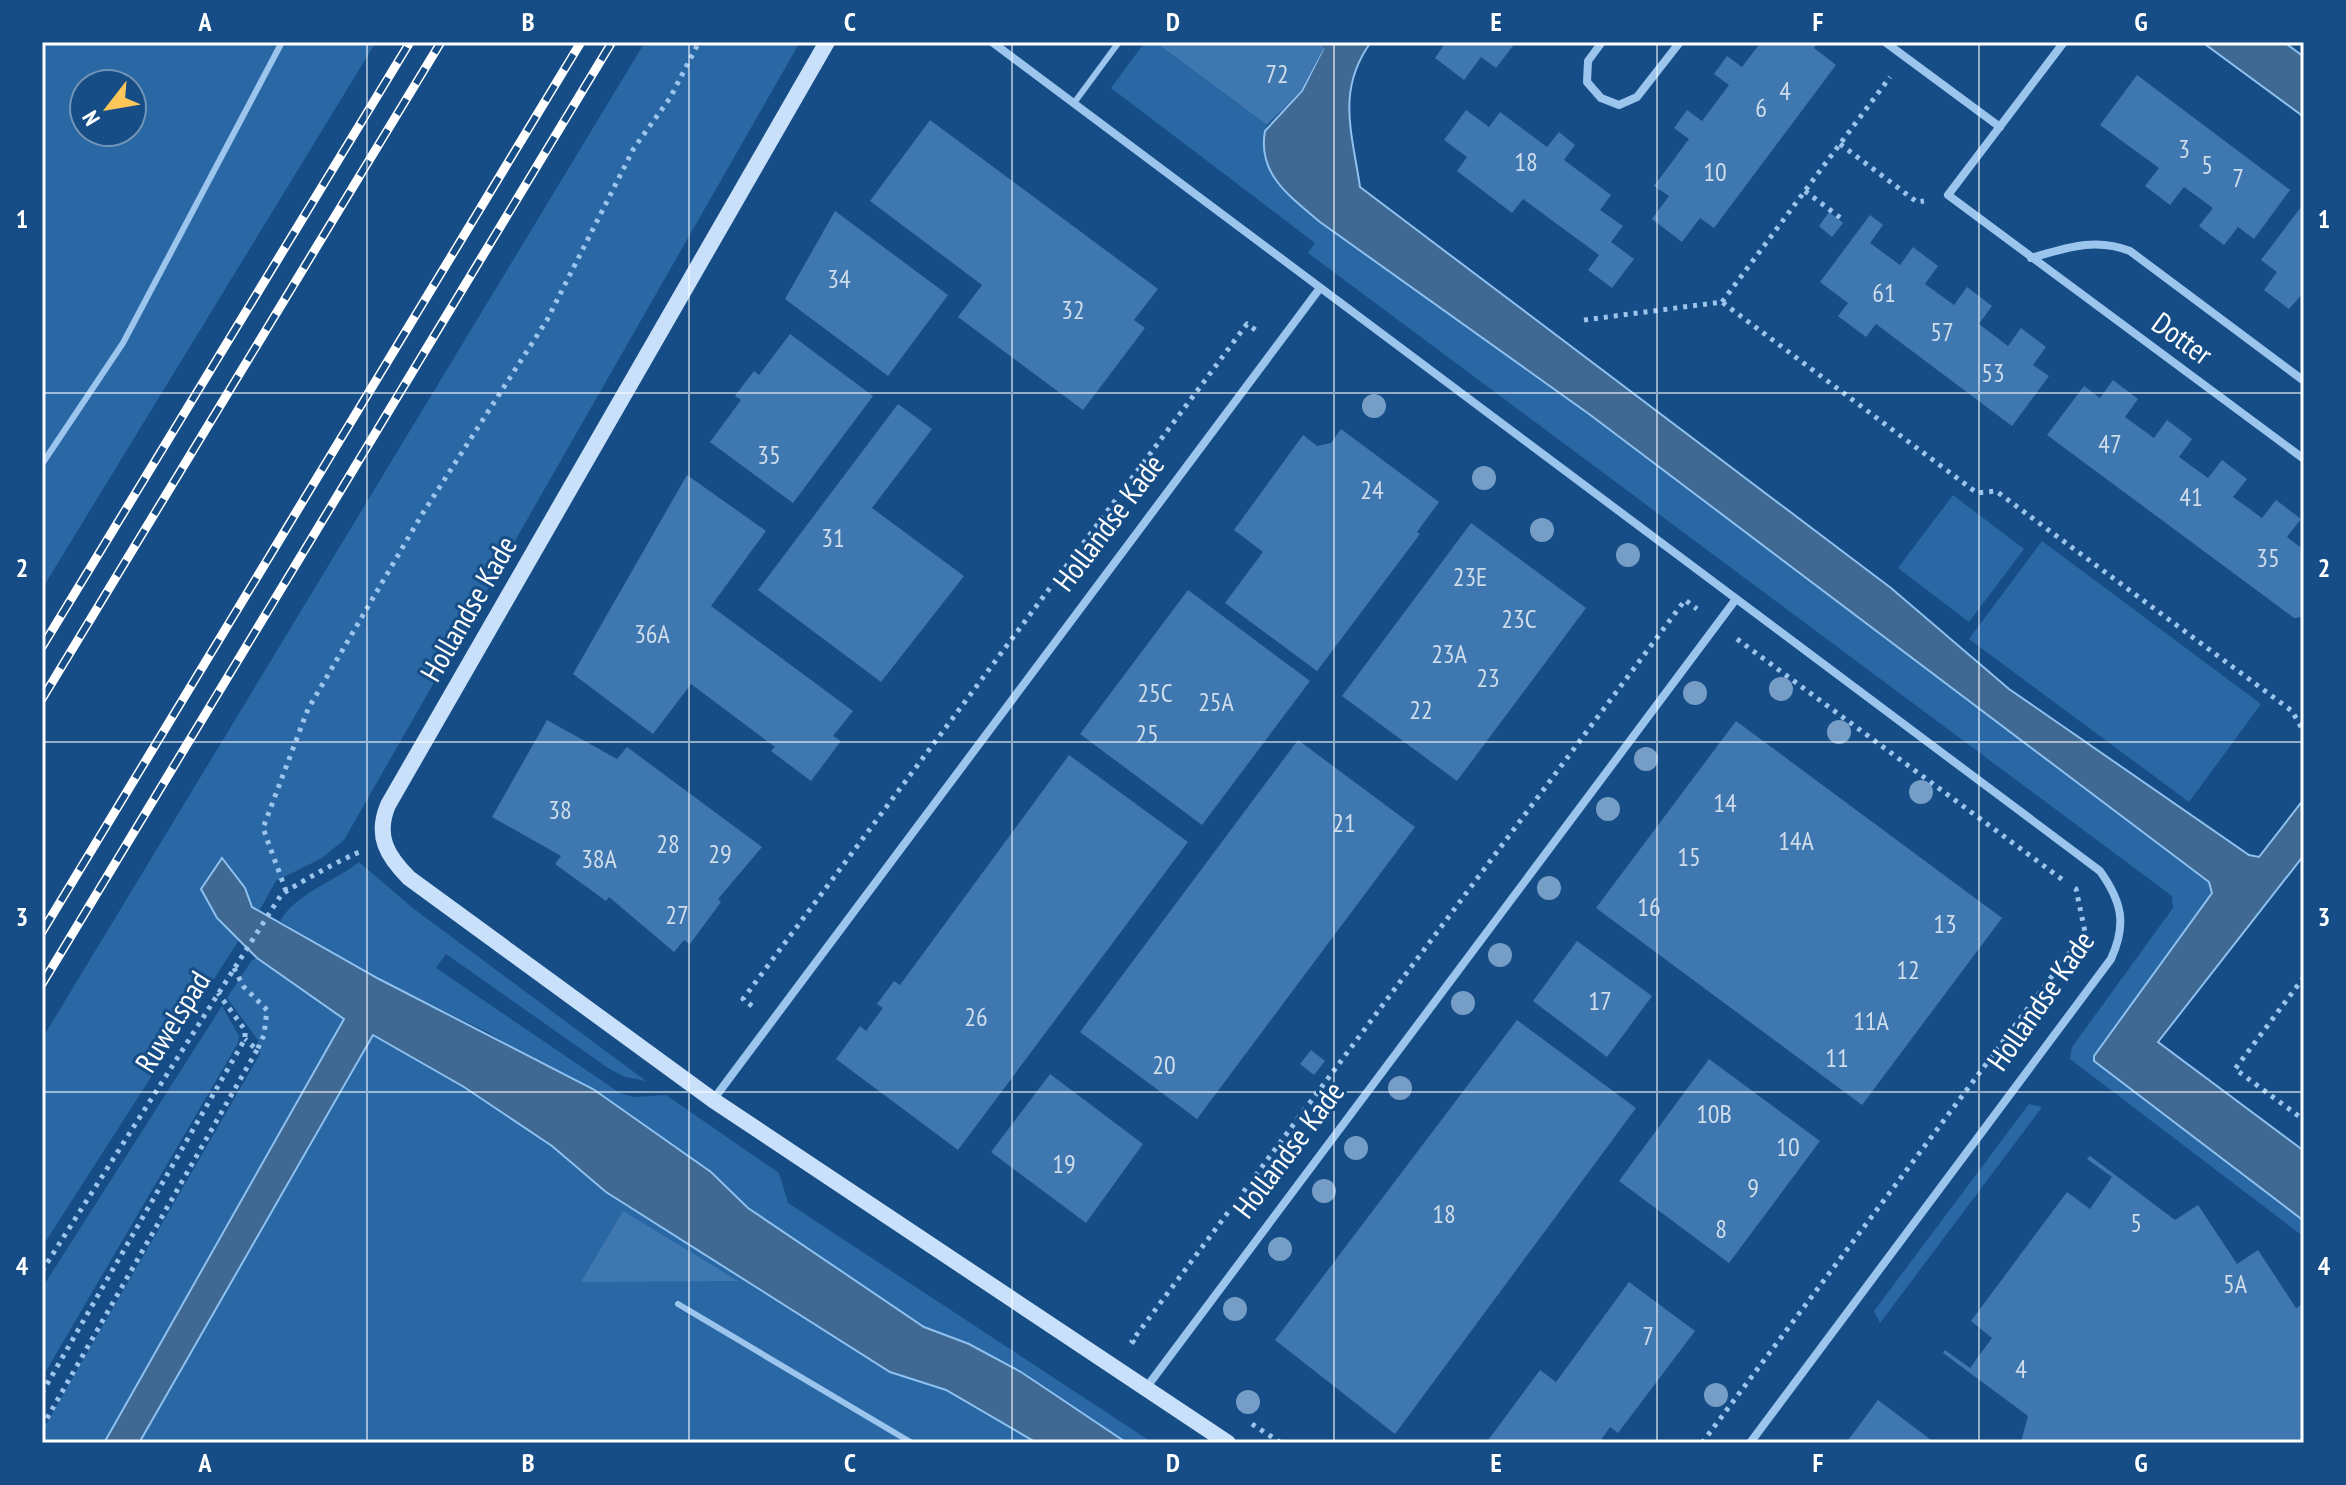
<svg xmlns="http://www.w3.org/2000/svg" width="2346" height="1485" font-family="'PT Sans Narrow',sans-serif">
<style>
.green{fill:#2967a5;fill-rule:evenodd}
.water{fill:#3f6892;stroke:#8ec1f0;stroke-width:2}
.building{fill:#3f77b0}
.lines{fill:none;stroke-linecap:round;stroke-linejoin:round}
.path{stroke:#9cc5ee;stroke-width:5;stroke-dasharray:4 6;stroke-linecap:butt}
.lane{stroke:#9cc5ee;stroke-width:6}
.street{stroke:#9cc5ee;stroke-width:8}
.secondary{stroke:#c9e0fa;stroke-width:16}
.rail-casing{stroke:#fff;stroke-width:9}
.rail{stroke:#164d86;stroke-width:6;stroke-dasharray:18;stroke-linecap:butt}
.tree{fill:#759dc6}
.grid{fill:none;stroke:#fff;stroke-width:2;stroke-opacity:0.55}
.labels{text-anchor:middle;stroke-width:6;stroke-linejoin:round;paint-order:stroke}
.number-label{font-size:26px;fill:#cfddeb}
.street-label{font-size:30px;fill:#fff;stroke:#164d86}
.neatline{fill:none;stroke:#fff;stroke-width:3}
.grid-label{font-size:26px;text-anchor:middle;font-weight:bold;fill:#fff}
</style>
<rect width="100%" height="100%" fill="#164d86"/>
<!-- green -->
<g class="green">
<path d="M42,42H376L42,589ZM84,84H132V132H84Z"/>
<path d="M645,42H800L344,840L322,858L276,881L259,911L252,907L245,888L222,859L201,888L217,918L239,940L42,1247V1039Z"/>
<path d="M1145,42H1155L1267,125C1252,171 1290,196 1320,222L1589,413L2209,882L2212,893L2094,1056V1061L2304,1221V1237L2070,1059L2072,1047L2173,908L2172,896L1308,253L1315,243L1111,88Z"/>
<path d="M1953,495L2024,549L1969,622L1898,568Z"/>
<path d="M2042,541L2261,704L2189,802L1969,639Z"/>
<path d="M359,862L414,909L646,1081L625,1077L608,1068L446,954L436,968L620,1093L633,1097L666,1095L779,1173L788,1203L1153,1443H1127L1021,1372L969,1344L924,1327L748,1208L711,1172L489,1033L379,979L280,921C298,892 332,883 359,862Z"/>
<path d="M257,958L344,1019L104,1443H42V1431L260,1054L258,1040L227,998L252,960Z"/>
<path d="M365,1000L1085,1443H111Z"/>
<path d="M222,1006L239,1036L238,1043L42,1378V1288Z"/>
<path d="M2029,1104L2042,1107L1880,1323L1874,1311Z"/>
</g>
<!-- water -->
<g class="water">
<path d="M1315,42H1371C1336,90 1352,132 1360,187L1891,588L2009,689L2249,855L2259,857L2304,799V855L2158,1042L2304,1151V1221L2094,1061V1056L2212,893L2209,882L1589,414L1320,222C1291,197 1257,175 1265,131L1302,91L1323,49Z"/>
<path d="M2202,42H2284L2304,57V117Z"/>
<path d="M222,858L245,888L252,907L379,979L593,1089L711,1172L748,1208L924,1327L969,1344L1021,1372L1127,1443H1037L946,1390L890,1372L606,1192L552,1146L464,1087L373,1035L139,1443H104L344,1019L257,958L217,918L201,889Z"/>
</g>
<!-- building -->
<g class="building">
<path d="M1155,42H1315L1324,48L1301,91L1267,125Z"/>
<path d="M1446,42H1516L1496,68L1481,57L1464,80L1435,58Z"/>
<path d="M1761,42H1818L1814,48L1836,65L1714,228L1700,218L1682,242L1652,219L1669,196L1654,186L1689,139L1674,128L1687,110L1702,121L1729,85L1714,74L1727,56L1742,67Z"/>
<path d="M2137,75L2290,190L2254,239L2238,227L2224,245L2212,236L2199,226L2213,208L2184,187L2170,205L2145,186L2159,168L2100,125Z"/>
<path d="M1466,110L1489,127L1500,112L1547,147L1559,132L1575,145L1564,160L1611,195L1600,210L1623,226L1611,242L1634,259L1612,288L1588,270L1599,255L1523,199L1512,213L1457,171L1467,157L1444,140Z"/>
<path d="M930,120L1158,289L1134,320L1145,328L1083,410L958,317L982,285L870,201Z"/>
<path d="M2304,203V292L2289,309L2264,290L2277,272L2261,260Z"/>
<path d="M835,211L948,295L888,376L785,299Z"/>
<path d="M1829,212L1843,223L1832,237L1819,226Z"/>
<path d="M1870,215L1883,225L1870,243L1900,265L1913,247L1938,266L1925,284L1954,305L1967,287L1992,306L1979,324L2008,346L2021,328L2046,347L2033,365L2049,376L2012,426L1876,324L1866,337L1838,316L1848,303L1820,282Z"/>
<path d="M790,334L873,396L793,503L710,442L741,400L735,396L754,371L759,375Z"/>
<path d="M2113,380L2138,399L2125,417L2154,438L2167,420L2192,439L2179,457L2208,478L2222,460L2247,479L2233,497L2262,518L2276,500L2301,519L2287,537L2304,550V617L2294,618L2047,435L2084,386L2100,398Z"/>
<path d="M898,404L932,429L872,508L964,576L881,682L758,590Z"/>
<path d="M1341,429L1439,502L1417,532L1420,534L1317,671L1225,603L1263,552L1234,530L1303,435L1317,446L1331,443Z"/>
<path d="M687,475L766,531L711,606L853,711L833,736L841,741L811,781L771,751L775,747L691,684L653,734L573,674Z"/>
<path d="M1471,523L1586,608L1457,781L1342,696Z"/>
<path d="M1188,590L1310,681L1202,825L1080,734Z"/>
<path d="M547,720L617,759L627,747L762,847L718,899L721,902L690,944L684,940L674,952L609,897L606,901L555,864L561,856L492,817Z"/>
<path d="M1736,721L2002,918L1862,1105L1596,908Z"/>
<path d="M1298,740L1415,827L1197,1119L1080,1032Z"/>
<path d="M1069,755L1188,842L958,1150L836,1059L860,1026L866,1031L883,1008L877,1004L894,981L900,985Z"/>
<path d="M1577,941L1652,996L1607,1057L1533,1001Z"/>
<path d="M1517,1020L1636,1108L1395,1434L1275,1340Z"/>
<path d="M1311,1050L1325,1061L1314,1075L1300,1064Z"/>
<path d="M1709,1059L1820,1141L1729,1263L1619,1181Z"/>
<path d="M1050,1074L1143,1144L1086,1223L991,1152Z"/>
<path d="M2090,1156L2175,1220L2198,1205L2237,1264L2258,1250L2296,1308L2304,1303V1443H2024L2021,1442L2028,1416L1943,1353L1945,1350L1970,1368L1992,1338L1971,1321L2067,1192L2090,1209L2112,1177L2087,1159Z"/>
<path d="M623,1211L738,1281L581,1282Z"/>
<path d="M1629,1282L1695,1331L1618,1433L1610,1427L1599,1443H1486L1540,1370L1556,1382Z"/>
<path d="M1878,1400L1935,1443H1846Z"/>
</g>
<g class="lines">
<!-- path -->
<g class="path">
<path d="M1840,144L1917,202L1924,201"/>
<path d="M1805,191L1842,219"/>
<path d="M1722,302L1890,77"/>
<path d="M1584,320L1722,302L1977,493L1996,491L2292,711L2304,732"/>
<path d="M1737,639L2063,880"/>
<path d="M286,891L263,828L308,709L421,516L547,320L634,148L670,98L699,42"/>
<path d="M234,968L243,986L267,1010L264,1035L257,1050L245,1039"/>
<path d="M2304,977L2235,1069L2304,1120"/>
<path d="M752,1006L743,999L1247,324L1257,331"/>
<path d="M42,1271L281,895C291,887 347,856 360,852"/>
<path d="M1135,1343L1132,1341L1685,600L1697,609"/>
<path d="M42,1393L245,1039V1030L218,993"/>
<path d="M1252,1424L1281,1443"/>
<path d="M42,1427L257,1050"/>
<path d="M1702,1443L2085,932L2076,889L2071,886"/>
</g>
<!-- lane -->
<g class="lane">
<path d="M1074,103L1119,42"/>
<path d="M42,464L123,343L282,42"/>
<path d="M678,1304L912,1443"/>
</g>
<!-- street -->
<g class="street">
<path d="M992,42L2100,871C2122,902 2127,924 2111,959L1750,1443"/>
<path d="M1602,42L1588,61L1587,82L1601,98L1619,105L1637,97L1680,42"/>
<path d="M1885,42L2000,127"/>
<path d="M2064,42L1948,195L2304,459"/>
<path d="M2031,258C2066,248 2095,237 2130,251L2304,381"/>
<path d="M713,1100L1320,288"/>
<path d="M1146,1388L1736,599"/>
</g>
<!-- secondary -->
<path class="secondary" d="M827,42L388,805C375,836 387,856 409,878L713,1100L1228,1443"/>
<!-- rail casing -->
<g class="rail-casing">
<g id="rail">
<path d="M42,647L410,42"/>
<path d="M42,699L441,42"/>
<path d="M42,932L581,42"/>
<path d="M42,984L612,42"/>
</g>
</g>
<!-- rail -->
<use href="#rail" class="rail"/>
</g>
<!-- trees -->
<g class="tree">
<circle cx="1374" cy="406" r="12"/>
<circle cx="1484" cy="478" r="12"/>
<circle cx="1542" cy="530" r="12"/>
<circle cx="1628" cy="555" r="12"/>
<circle cx="1781" cy="689" r="12"/>
<circle cx="1695" cy="693" r="12"/>
<circle cx="1839" cy="732" r="12"/>
<circle cx="1646" cy="759" r="12"/>
<circle cx="1921" cy="792" r="12"/>
<circle cx="1608" cy="809" r="12"/>
<circle cx="1549" cy="888" r="12"/>
<circle cx="1500" cy="955" r="12"/>
<circle cx="1463" cy="1003" r="12"/>
<circle cx="1400" cy="1088" r="12"/>
<circle cx="1356" cy="1148" r="12"/>
<circle cx="1324" cy="1191" r="12"/>
<circle cx="1280" cy="1249" r="12"/>
<circle cx="1235" cy="1309" r="12"/>
<circle cx="1716" cy="1395" r="12"/>
<circle cx="1248" cy="1402" r="12"/>
</g>
<!-- grid -->
<path class="grid" d="M367,42V1443M689,42V1443M1012,42V1443M1334,42V1443M1657,42V1443M1979,42V1443M42,393H2304M42,742H2304M42,1092H2304"/>
<g class="labels">
<!-- number labels -->
<g class="number-label">
<text x="1277" y="83">72</text>
<text x="1785" y="100">4</text>
<text x="1761" y="117">6</text>
<text x="2184" y="158">3</text>
<text x="1526" y="171">18</text>
<text x="2207" y="174">5</text>
<text x="1715" y="181">10</text>
<text x="2238" y="187">7</text>
<text x="839" y="288">34</text>
<text x="1884" y="302">61</text>
<text x="1073" y="319">32</text>
<text x="1942" y="341">57</text>
<text x="1993" y="382">53</text>
<text x="2110" y="453">47</text>
<text x="769" y="464">35</text>
<text x="1372" y="499">24</text>
<text x="2191" y="506">41</text>
<text x="833" y="547">31</text>
<text x="2268" y="567">35</text>
<text x="1470" y="586">23E</text>
<text x="1519" y="628">23C</text>
<text x="652" y="643">36A</text>
<text x="1449" y="663">23A</text>
<text x="1488" y="687">23</text>
<text x="1155" y="702">25C</text>
<text x="1216" y="711">25A</text>
<text x="1421" y="719">22</text>
<text x="1147" y="743">25</text>
<text x="1725" y="812">14</text>
<text x="560" y="819">38</text>
<text x="1344" y="832">21</text>
<text x="1796" y="850">14A</text>
<text x="668" y="853">28</text>
<text x="720" y="863">29</text>
<text x="1689" y="866">15</text>
<text x="599" y="868">38A</text>
<text x="1649" y="916">16</text>
<text x="677" y="924">27</text>
<text x="1945" y="933">13</text>
<text x="1908" y="979">12</text>
<text x="1600" y="1010">17</text>
<text x="976" y="1026">26</text>
<text x="1871" y="1030">11A</text>
<text x="1837" y="1067">11</text>
<text x="1164" y="1074">20</text>
<text x="1714" y="1123">10B</text>
<text x="1788" y="1156">10</text>
<text x="1064" y="1173">19</text>
<text x="1753" y="1197">9</text>
<text x="1444" y="1223">18</text>
<text x="2136" y="1232">5</text>
<text x="1721" y="1238">8</text>
<text x="2235" y="1293">5A</text>
<text x="1648" y="1345">7</text>
<text x="2021" y="1378">4</text>
</g>
<!-- street labels -->
<g class="street-label">
<text transform="translate(2182 339) rotate(36)" y="10">Dotter</text>
<text transform="translate(1109 523) rotate(-53)" y="10">Hollandse Kade</text>
<text transform="translate(469 609) rotate(-60)" y="10">Hollandse Kade</text>
<text transform="translate(2041 1001) rotate(-55)" y="10">Hollandse Kade</text>
<text transform="translate(173 1022) rotate(-58)" y="10">Ruwelspad</text>
<text transform="translate(1289 1150) rotate(-53)" y="10">Hollandse Kade</text>
</g>
</g>
<!-- border -->
<rect width="2346" height="1485" fill="none" stroke="#164d86" stroke-width="88"/>
<!-- north arrow -->
<g transform="translate(108 108) rotate(239)"><circle r="38" fill="#164d86" stroke="#7394b6" stroke-width="2"/>
<path d="M0-6L14 30L0 20L-14 30Z" fill="#ffc759"/>
<text y="-12" font-size="22" font-weight="bold" text-anchor="middle" fill="#ffffff">N</text>
</g>
<rect x="44" y="44" width="2258" height="1397" class="neatline"/>
<g class="grid-label">
<text x="205" y="31">A</text>
<text x="528" y="31">B</text>
<text x="850" y="31">C</text>
<text x="1173" y="31">D</text>
<text x="1496" y="31">E</text>
<text x="1818" y="31">F</text>
<text x="2141" y="31">G</text>
<text x="22" y="228">1</text>
<text x="2324" y="228">1</text>
<text x="22" y="577">2</text>
<text x="2324" y="577">2</text>
<text x="22" y="926">3</text>
<text x="2324" y="926">3</text>
<text x="22" y="1275">4</text>
<text x="2324" y="1275">4</text>
<text x="205" y="1472">A</text>
<text x="528" y="1472">B</text>
<text x="850" y="1472">C</text>
<text x="1173" y="1472">D</text>
<text x="1496" y="1472">E</text>
<text x="1818" y="1472">F</text>
<text x="2141" y="1472">G</text>
</g>
</svg>
